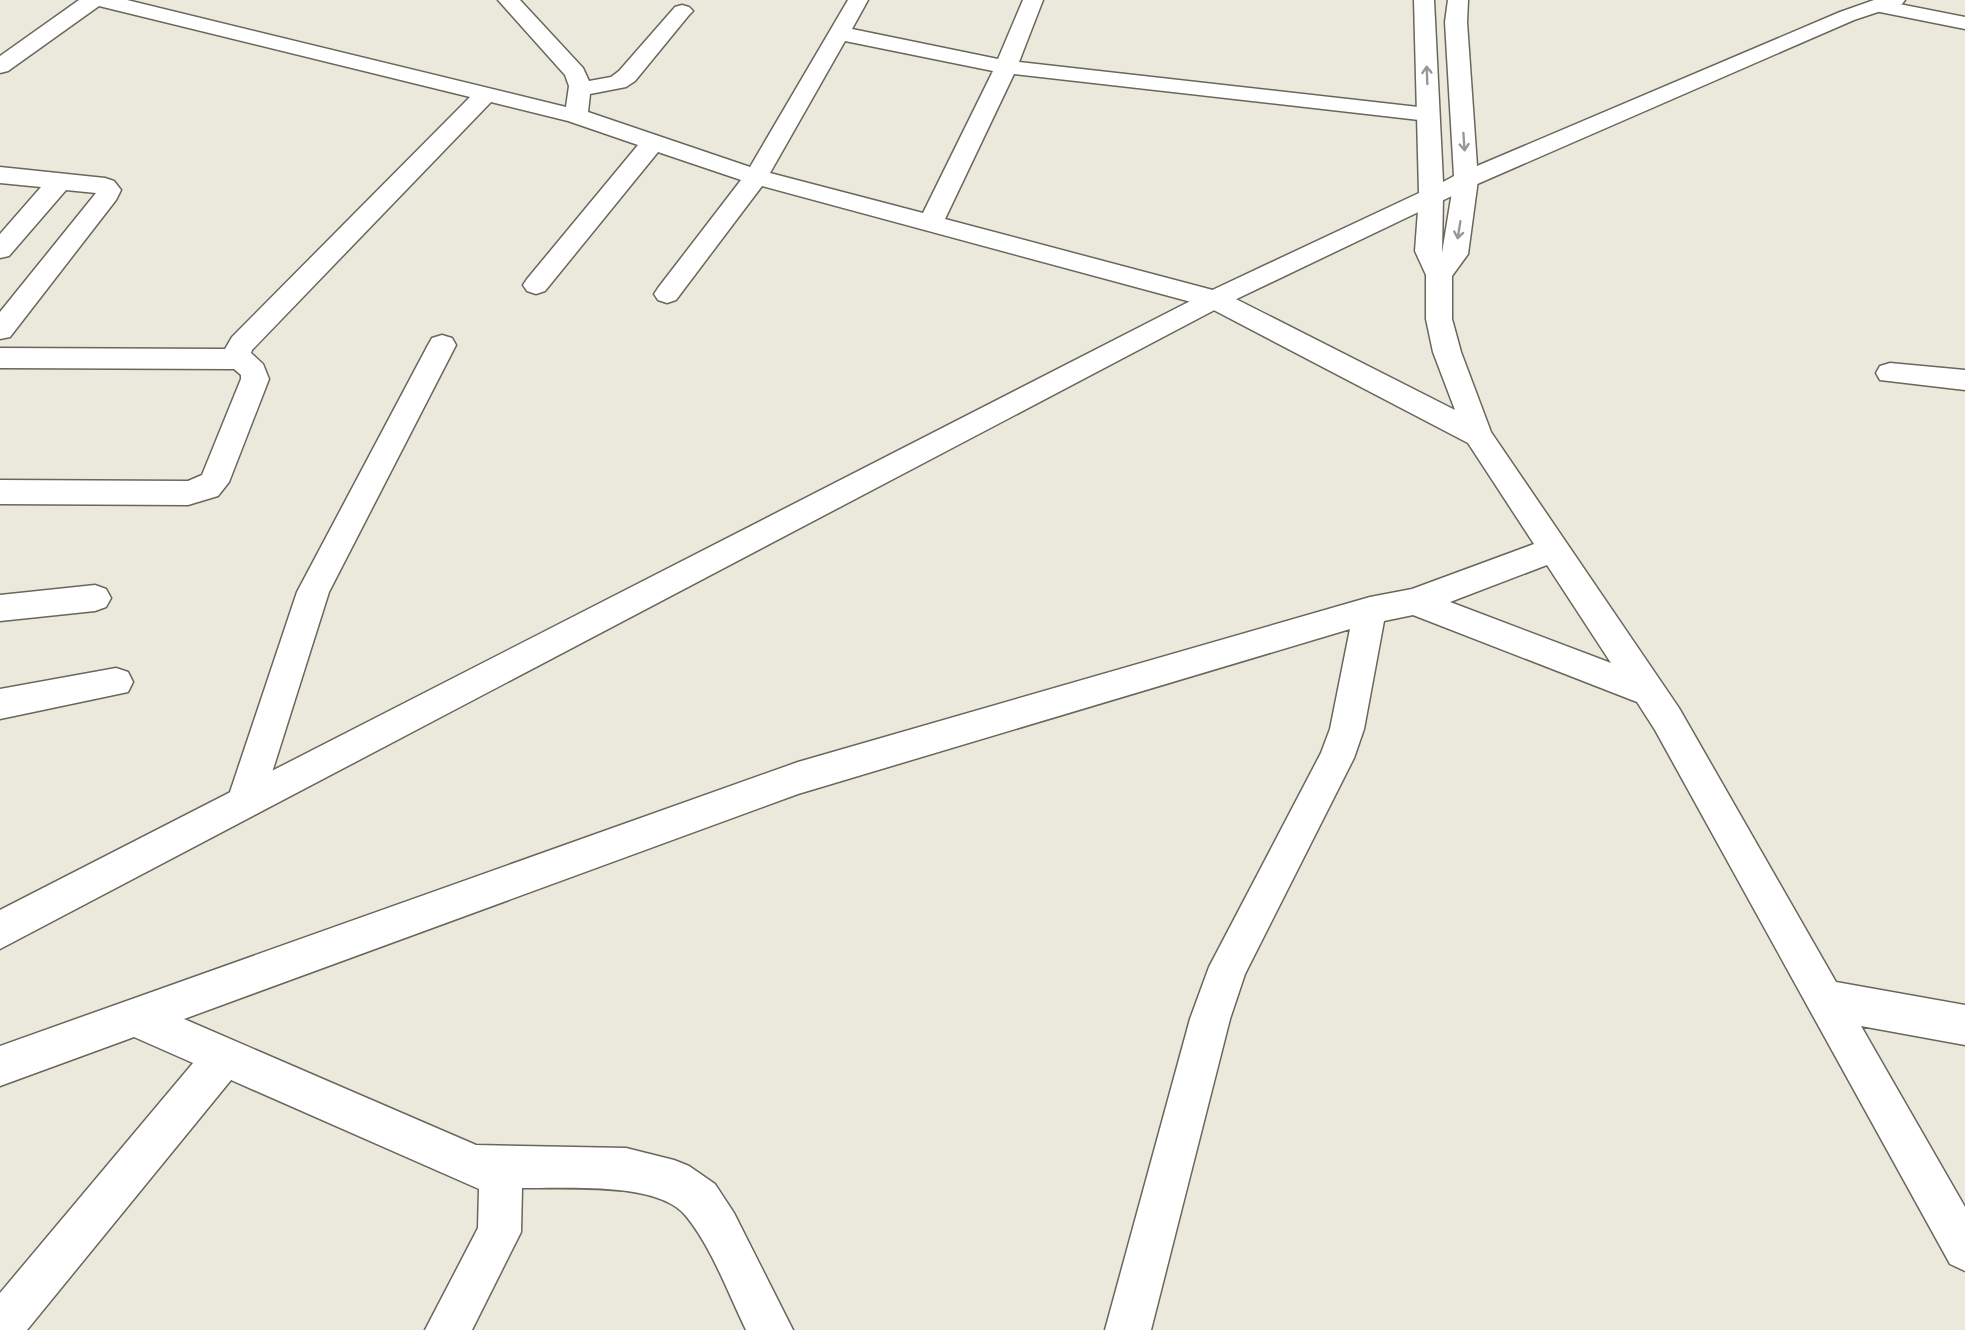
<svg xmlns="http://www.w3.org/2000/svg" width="1965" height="1330" font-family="'Alegreya Sans',sans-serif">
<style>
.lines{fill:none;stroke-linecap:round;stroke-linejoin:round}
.street-casing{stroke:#69665b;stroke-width:3}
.secondary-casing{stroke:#69665b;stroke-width:3}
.street{fill:#fff;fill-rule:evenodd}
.secondary{fill:#fff;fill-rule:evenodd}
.oneway{stroke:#989795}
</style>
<rect width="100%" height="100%" fill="#ebe8dc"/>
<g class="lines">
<!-- street casing -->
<g class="street-casing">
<g id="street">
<path d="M79,0H127L566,107L569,86L565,75L498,0H520L583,68L589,81L611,77L619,71L675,7L682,5L689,7L693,11L689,15L635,81L626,87L590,94L588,112L750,167L848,0H868L852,29L998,59L1023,0H1043L1019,62L1436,109L1439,114L1436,119L1428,121L1014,74L945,219L1224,293L1455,410L1433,352L1426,319V275L1415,251L1419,197L1422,191L1431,189L1440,191L1443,197L1442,253L1454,180L1457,175L1466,172L1475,175L1478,180L1468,254L1452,276V319L1461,352L1491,432L1679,708L1836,982L1965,1005V1045L1861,1026L1965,1207V1271L1950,1264L1655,730L1637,702L1413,615L1384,621L1364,729L1354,758L1245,974L1230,1019L1151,1330H1105L1190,1019L1209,967L1321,753L1330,729L1350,629L798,794L184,1019L476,1145L626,1148L674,1160L689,1166L715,1184L734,1213L793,1330H746C728,1293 712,1248 686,1216C658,1181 564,1189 522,1188L521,1232L472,1330H425L478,1228L479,1189L231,1080L27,1330H0V1293L193,1063L134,1037L0,1086V1046L798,762L1370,597L1412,589L1534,544L1468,443L1206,306L762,186L676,300L667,303L658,300L654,294L658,288L741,180L658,152L545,291L536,294L527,291L523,285L527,279L638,145L568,121L491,102L252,350L251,353L263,364L269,379L229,482L218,496L188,505L0,504V480L188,481L202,475L241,379V375L234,369L0,368V348L225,349L232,337L470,97L99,6L8,71L0,73V56ZM845,41L993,71L923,213L770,173ZM1547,565L1611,663L1450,602Z"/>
<path d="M1879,0L1965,17V29L1870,10L1866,6L1870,2Z"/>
<path d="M0,167L105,178L114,181L121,190L116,200L10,337L0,339V312L96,193L66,190L9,256L0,258V234L41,187L0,183Z"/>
<path d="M442,335L452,338L456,345L329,592L263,801L258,813L245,817L232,813L227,801L297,592L428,345L432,338Z"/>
<path d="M1890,363L1965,370V390L1880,380L1876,373L1880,366Z"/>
<path d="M95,585L106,589L111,598L106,607L95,611L0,621V595Z"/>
<path d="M116,668L128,672L133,682L128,692L0,719V689Z"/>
</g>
</g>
<!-- secondary casing -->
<g class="secondary-casing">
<path id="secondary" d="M1414,0H1434L1443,182L1454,176L1445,22L1448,0H1468L1467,22L1477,166L1840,12L1874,0H1905L1902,4L1854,20L1475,185L1224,305L0,949V910L1206,293L1419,193Z"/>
</g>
<!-- street -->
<use href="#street" class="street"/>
<!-- secondary -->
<use href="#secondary" class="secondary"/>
</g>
<!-- one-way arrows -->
<defs><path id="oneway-shaft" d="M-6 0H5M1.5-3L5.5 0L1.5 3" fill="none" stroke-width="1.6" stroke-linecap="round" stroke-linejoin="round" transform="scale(1.5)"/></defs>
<g class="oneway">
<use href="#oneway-shaft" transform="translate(1427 75) rotate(-92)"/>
<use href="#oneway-shaft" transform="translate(1464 142) rotate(86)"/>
<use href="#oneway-shaft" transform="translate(1459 230) rotate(99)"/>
</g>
</svg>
